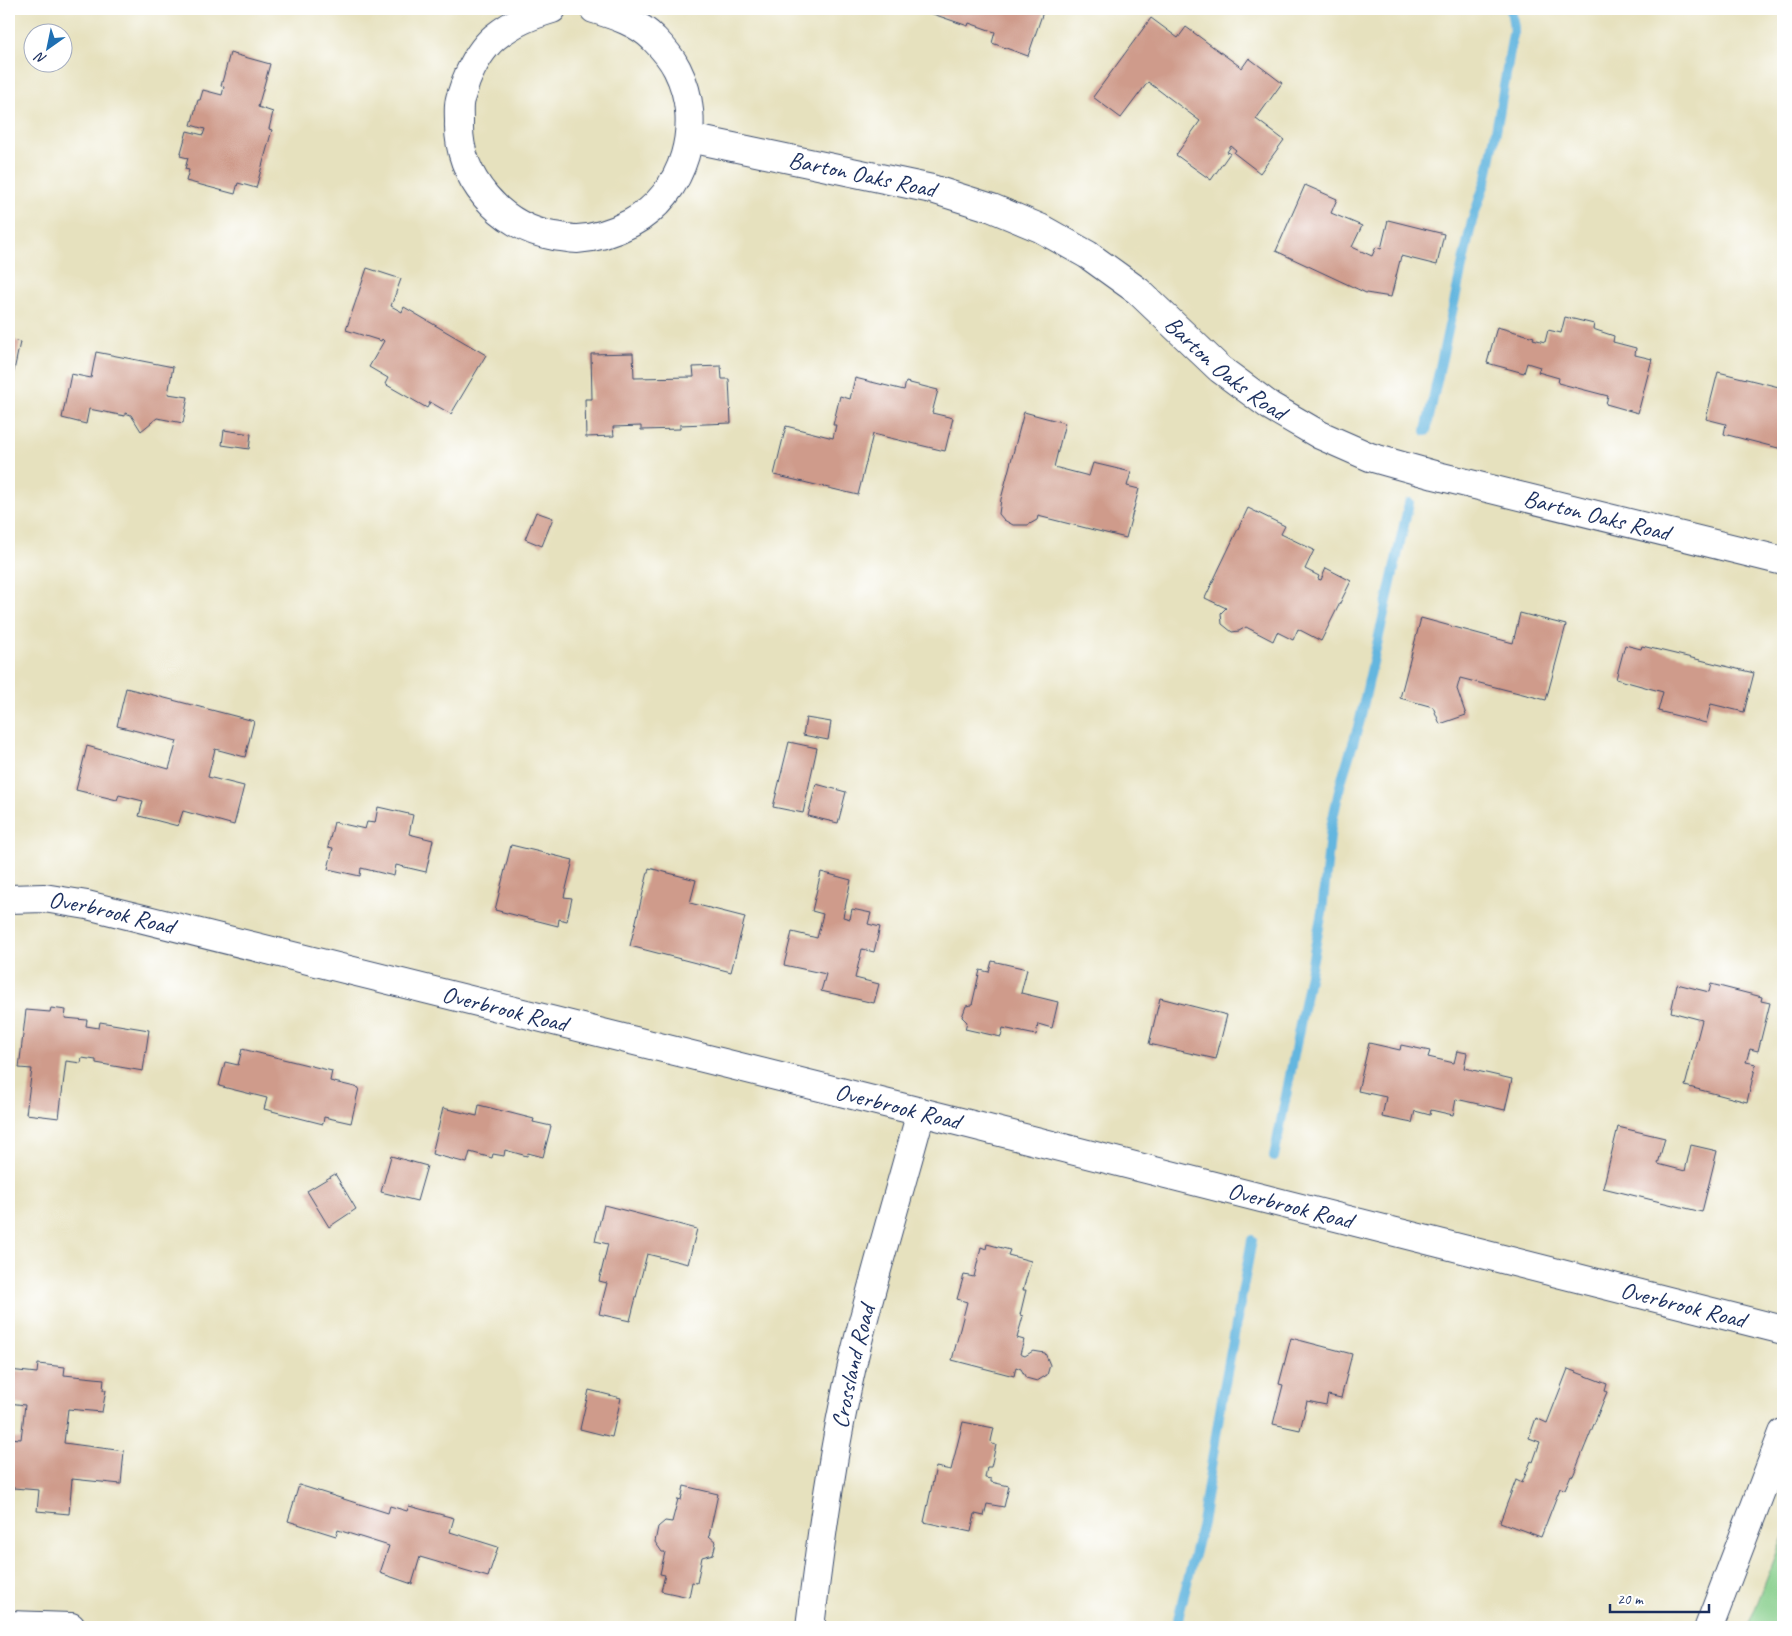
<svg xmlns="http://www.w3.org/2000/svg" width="1792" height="1636" font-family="Caveat,sans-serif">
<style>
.green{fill:#85ce8a;stroke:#507e74}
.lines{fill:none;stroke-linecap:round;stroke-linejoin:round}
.stream{stroke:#64b6df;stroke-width:10}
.building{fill:#cf9b8b}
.minor-casing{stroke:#394a6c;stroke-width:30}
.major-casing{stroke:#394a6c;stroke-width:30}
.minor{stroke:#fff;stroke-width:28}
.major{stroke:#fff;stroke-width:28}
.labels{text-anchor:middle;stroke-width:4;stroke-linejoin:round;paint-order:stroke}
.street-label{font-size:24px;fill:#1b2f5e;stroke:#fff}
</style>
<rect width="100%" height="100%" fill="#fff"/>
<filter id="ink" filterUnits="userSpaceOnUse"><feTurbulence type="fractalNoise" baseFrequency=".02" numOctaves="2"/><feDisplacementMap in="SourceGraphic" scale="10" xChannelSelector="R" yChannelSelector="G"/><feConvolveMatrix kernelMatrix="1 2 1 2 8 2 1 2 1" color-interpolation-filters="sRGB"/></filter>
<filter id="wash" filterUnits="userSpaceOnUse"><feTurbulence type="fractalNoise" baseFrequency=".0096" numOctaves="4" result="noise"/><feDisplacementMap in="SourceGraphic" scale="20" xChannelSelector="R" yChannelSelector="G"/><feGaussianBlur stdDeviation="1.12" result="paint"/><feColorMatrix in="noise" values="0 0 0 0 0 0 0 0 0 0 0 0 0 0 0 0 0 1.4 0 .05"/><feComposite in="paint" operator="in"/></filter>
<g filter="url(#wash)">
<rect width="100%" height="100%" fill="#e6e1be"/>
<!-- green -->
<path class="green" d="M1783,1537V1627H1748Z"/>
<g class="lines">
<!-- stream -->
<g class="stream">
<path d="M1426,431L1472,221L1487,177L1499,115L1514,28L1511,9"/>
<path d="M1274,1157L1322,912L1331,827L1341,782L1359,724L1409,503"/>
<path d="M1176,1627L1202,1523L1221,1404L1252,1240"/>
</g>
</g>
<g id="blocks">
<!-- building -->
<g class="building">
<path d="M927,9H1044L1028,56L992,43L995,32L969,23L968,26L930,13L931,10Z"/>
<path d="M1151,18L1178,38L1186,27L1242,68L1249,58L1282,83L1256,119L1284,140L1260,173L1234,153L1236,150L1231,146L1227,152L1230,153L1211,180L1176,155L1200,121L1148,82L1121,118L1093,97Z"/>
<path d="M230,53L270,64L258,107L273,112L269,129L272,130L256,188L238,183L235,194L186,181L189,170L185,169L188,158L180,156L187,131L203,135L205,129L191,125L198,100H200L203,90L222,95L224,87L221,86Z"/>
<path d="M1305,185L1337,199L1331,213L1362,226L1352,247L1372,256L1376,247L1381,249L1388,220L1444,234L1437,265L1401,256L1391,297L1366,293L1276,251Z"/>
<path d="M367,268L401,279L391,306L402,312L404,307L486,355L451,414L430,402L427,408L385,384L388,378L369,367L384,341L382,339L381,341L346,330Z"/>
<path d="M1565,317L1594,324L1593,329L1614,336L1613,342L1636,348L1635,355L1652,359L1638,413L1606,404L1608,396L1558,383L1559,378L1538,372L1540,367L1527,363L1524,373L1487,363L1497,327L1534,337L1533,339L1545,342L1548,330L1561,333Z"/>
<path d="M9,339L20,342L10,390H9Z"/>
<path d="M96,352L173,367L168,394L188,397L183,423L157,418L141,431L131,415L125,413V416L89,409L86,424L62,418L71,374L91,378Z"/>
<path d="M633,353L634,378L694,377L693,367L721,366L722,379H729L731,423L680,425V429L641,430V426L613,427L614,436L586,437L585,399H592L591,354Z"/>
<path d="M1718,372L1783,388V444L1782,449L1724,434L1726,424L1706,419Z"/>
<path d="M855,378L904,390L906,382L938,390L932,413L953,418L945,451L873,434L858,495L774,475L786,426L833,438L836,425H833L840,396L850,399Z"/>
<path d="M1024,412L1065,423L1054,467L1089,476L1093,463L1131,472L1127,486L1139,489L1126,538L1038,516L1037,520L1028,525H1013L1004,520L999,514L1001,499Z"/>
<path d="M224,430L251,434L249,449L222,445Z"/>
<path d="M1248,508L1285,526L1281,534L1314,550L1305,569L1319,576L1318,579L1321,580L1326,568L1351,581L1321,641L1298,629L1293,640L1277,632L1273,641L1246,627L1239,631L1232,632L1222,624L1221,613L1226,608L1205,598Z"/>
<path d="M536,512L553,518L542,546L525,539Z"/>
<path d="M1520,613L1566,625L1546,700L1460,678L1457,689L1466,715L1440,724L1433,707L1400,698L1421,618L1513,643Z"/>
<path d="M1625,645L1641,649L1642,646L1754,673L1744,712L1711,704L1706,723L1658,711L1663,692L1616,679Z"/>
<path d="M126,688L254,721L245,757L215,749L208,777L244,786L234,825L183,811L178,826L139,816L143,801L119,795L117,800L76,790L87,746L169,769L177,741L117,726Z"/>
<path d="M806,718L831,722L828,740L803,735Z"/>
<path d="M789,742L817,748L803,813L773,807Z"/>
<path d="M816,784L846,792L838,823L808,816Z"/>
<path d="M378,807L413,815L409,834L433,840L426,872L396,865L394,876L361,868L360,876L328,869L333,848L328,847L334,822L365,829L367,822L375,823Z"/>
<path d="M511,845L573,860L564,897L572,898L567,921L559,919L558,926L495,910Z"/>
<path d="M649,868L696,880L690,903L745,917L731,972L630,946Z"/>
<path d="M821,872L851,880L843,917L850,919L852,909L871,913L868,924L880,927L874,952L862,949L855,978L879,984L874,1003L821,991L826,974L784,965L792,932L817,938L823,914L812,911Z"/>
<path d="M992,961L1027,969L1021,993L1058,1002L1052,1028L1038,1024L1036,1035L1003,1028L1001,1037L965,1029L967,1022L962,1017L966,1006L972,1005L980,970L989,972Z"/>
<path d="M1677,984L1709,992L1711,984L1762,997L1761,1001L1770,1003L1758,1051L1750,1049L1746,1062L1756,1064L1747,1102L1685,1086L1702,1020L1671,1012Z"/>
<path d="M1160,998L1227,1015L1216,1059L1149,1044Z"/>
<path d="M51,1008L66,1010L65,1018L87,1020L86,1026L99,1028L100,1022L149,1030L143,1071L96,1063V1060L82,1058L81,1063L66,1061L59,1118L26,1114L32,1069L19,1068L26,1010L50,1012Z"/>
<path d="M1369,1043L1400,1050L1401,1045L1430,1051L1428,1057L1454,1063L1457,1051L1467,1053L1464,1068L1512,1079L1505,1110L1456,1099L1453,1115L1431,1110L1430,1115L1415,1111L1412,1123L1382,1117L1386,1097L1358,1091Z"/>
<path d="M242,1049L332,1071L330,1081L359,1088L351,1123L324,1117L323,1124L264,1109L267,1098L219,1086L225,1062L238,1065Z"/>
<path d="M479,1105L534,1119L533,1122L551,1126L543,1157L528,1153L527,1156L505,1150L504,1156L493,1154L492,1158L470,1152L467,1163L432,1154L443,1108L477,1116Z"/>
<path d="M1618,1127L1665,1138L1658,1164L1685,1171L1691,1145L1717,1151L1702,1212L1603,1188Z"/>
<path d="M391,1156L427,1166L417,1201L381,1192Z"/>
<path d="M335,1174L356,1209L329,1227L307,1191Z"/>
<path d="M604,1205L697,1229L688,1264L647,1254L630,1321L599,1314L607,1283L599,1281L608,1244L595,1241Z"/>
<path d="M987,1244L1010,1250L1008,1255L1031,1261L1023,1290H1026L1020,1315L1023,1316L1017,1338L1024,1340L1020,1354L1025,1356L1033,1351L1045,1353L1050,1365L1047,1375L1037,1381L1026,1378L1021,1369L1016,1367L1014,1376L952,1360L967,1302L957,1299L964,1275L974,1277L981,1247L986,1249Z"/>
<path d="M1291,1338L1352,1354L1341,1398L1328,1395L1326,1405L1307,1401L1300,1430L1273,1424L1283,1385L1279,1384Z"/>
<path d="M38,1364L65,1367L64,1375L104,1379L103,1390H106L102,1412L68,1409L64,1443L124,1451L121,1484L72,1479L69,1514L37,1511L39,1490L13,1488V1490H9V1438L21,1439L25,1405L9,1403V1370L37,1373Z"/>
<path d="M1568,1369L1607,1384L1605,1391L1607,1392L1573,1476L1571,1475L1565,1489L1560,1488L1541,1537L1500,1522L1516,1480L1522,1483L1531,1461L1533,1462L1540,1442L1529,1438L1536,1418L1547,1423Z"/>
<path d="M589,1390L621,1398L612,1437L580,1429Z"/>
<path d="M963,1422L994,1428L991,1441L992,1444L996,1445L991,1467H987L985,1478L991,1479V1482L1009,1486L1004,1507L987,1504L984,1516L975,1514L971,1532L924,1522L936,1467L951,1470Z"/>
<path d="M299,1485L388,1513L390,1506L407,1511L409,1506L454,1518L450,1532L498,1547L488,1577L420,1557L412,1584L380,1573L389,1546L338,1530L336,1536L288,1521Z"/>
<path d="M684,1486L718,1494L709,1536L716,1542L713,1554L702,1557L697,1583L692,1582L689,1597L661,1591L665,1575L660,1574L665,1552H662L655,1542L658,1527L665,1521L672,1522L678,1499L681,1500Z"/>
</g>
</g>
</g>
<g filter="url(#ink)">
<use href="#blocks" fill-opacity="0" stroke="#394a6c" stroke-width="1"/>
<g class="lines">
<!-- minor casing -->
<g class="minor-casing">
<g id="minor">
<path d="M552,9C529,16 514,22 495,37C482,48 472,66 466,81C464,87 462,93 460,99C458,106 459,114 459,122C457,177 500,227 554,236C562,237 570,239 577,239C596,238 614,232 631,223C685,194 705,124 677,69C672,59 662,47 654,39C639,23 614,15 594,9"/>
<path id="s1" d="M690,138L932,189L992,208L1040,228L1088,255L1138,291L1220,369L1270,406L1320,435L1370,457L1434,475L1783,561"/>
<path id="s2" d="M9,899L44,898L87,905L921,1112L1783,1330"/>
<path d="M9,1625L71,1627"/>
<path id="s3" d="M810,1627C821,1537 833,1446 854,1357C874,1275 899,1193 921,1112"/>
</g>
</g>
<!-- major casing -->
<g class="major-casing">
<path id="major" d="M1709,1627L1783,1433"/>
</g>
<!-- minor -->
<use href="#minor" class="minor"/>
<!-- major -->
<use href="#major" class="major"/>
</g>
</g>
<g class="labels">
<!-- street labels -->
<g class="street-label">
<text dy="8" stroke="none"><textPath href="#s1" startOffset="176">Barton Oaks Road</textPath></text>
<text dy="8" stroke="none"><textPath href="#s1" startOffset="596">Barton Oaks Road</textPath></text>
<text dy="8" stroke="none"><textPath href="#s1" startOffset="1001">Barton Oaks Road</textPath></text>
<text dy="8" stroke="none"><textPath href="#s2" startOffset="104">Overbrook Road</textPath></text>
<text dy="8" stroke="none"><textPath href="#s2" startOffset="509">Overbrook Road</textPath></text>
<text dy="8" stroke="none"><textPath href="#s2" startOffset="914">Overbrook Road</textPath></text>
<text dy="8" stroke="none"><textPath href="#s2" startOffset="1319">Overbrook Road</textPath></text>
<text dy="8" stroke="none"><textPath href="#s2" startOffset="1724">Overbrook Road</textPath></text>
<text dy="8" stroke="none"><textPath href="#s3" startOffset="264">Crossland Road</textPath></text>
</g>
</g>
<!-- margin -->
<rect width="1792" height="1636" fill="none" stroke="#fff" stroke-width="30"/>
<!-- north arrow -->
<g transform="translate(48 48) rotate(213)"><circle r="24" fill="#ffffff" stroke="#a4acbf"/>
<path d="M0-4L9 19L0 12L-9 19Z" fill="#1f6fb2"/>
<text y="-8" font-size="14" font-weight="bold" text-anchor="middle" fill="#1b2f5e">N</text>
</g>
<!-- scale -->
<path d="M1610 1604v8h99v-8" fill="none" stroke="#1b2f5e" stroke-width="2.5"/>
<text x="1617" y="1604" font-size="15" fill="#1b2f5e" stroke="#ffffff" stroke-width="4" paint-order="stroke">20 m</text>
</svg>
